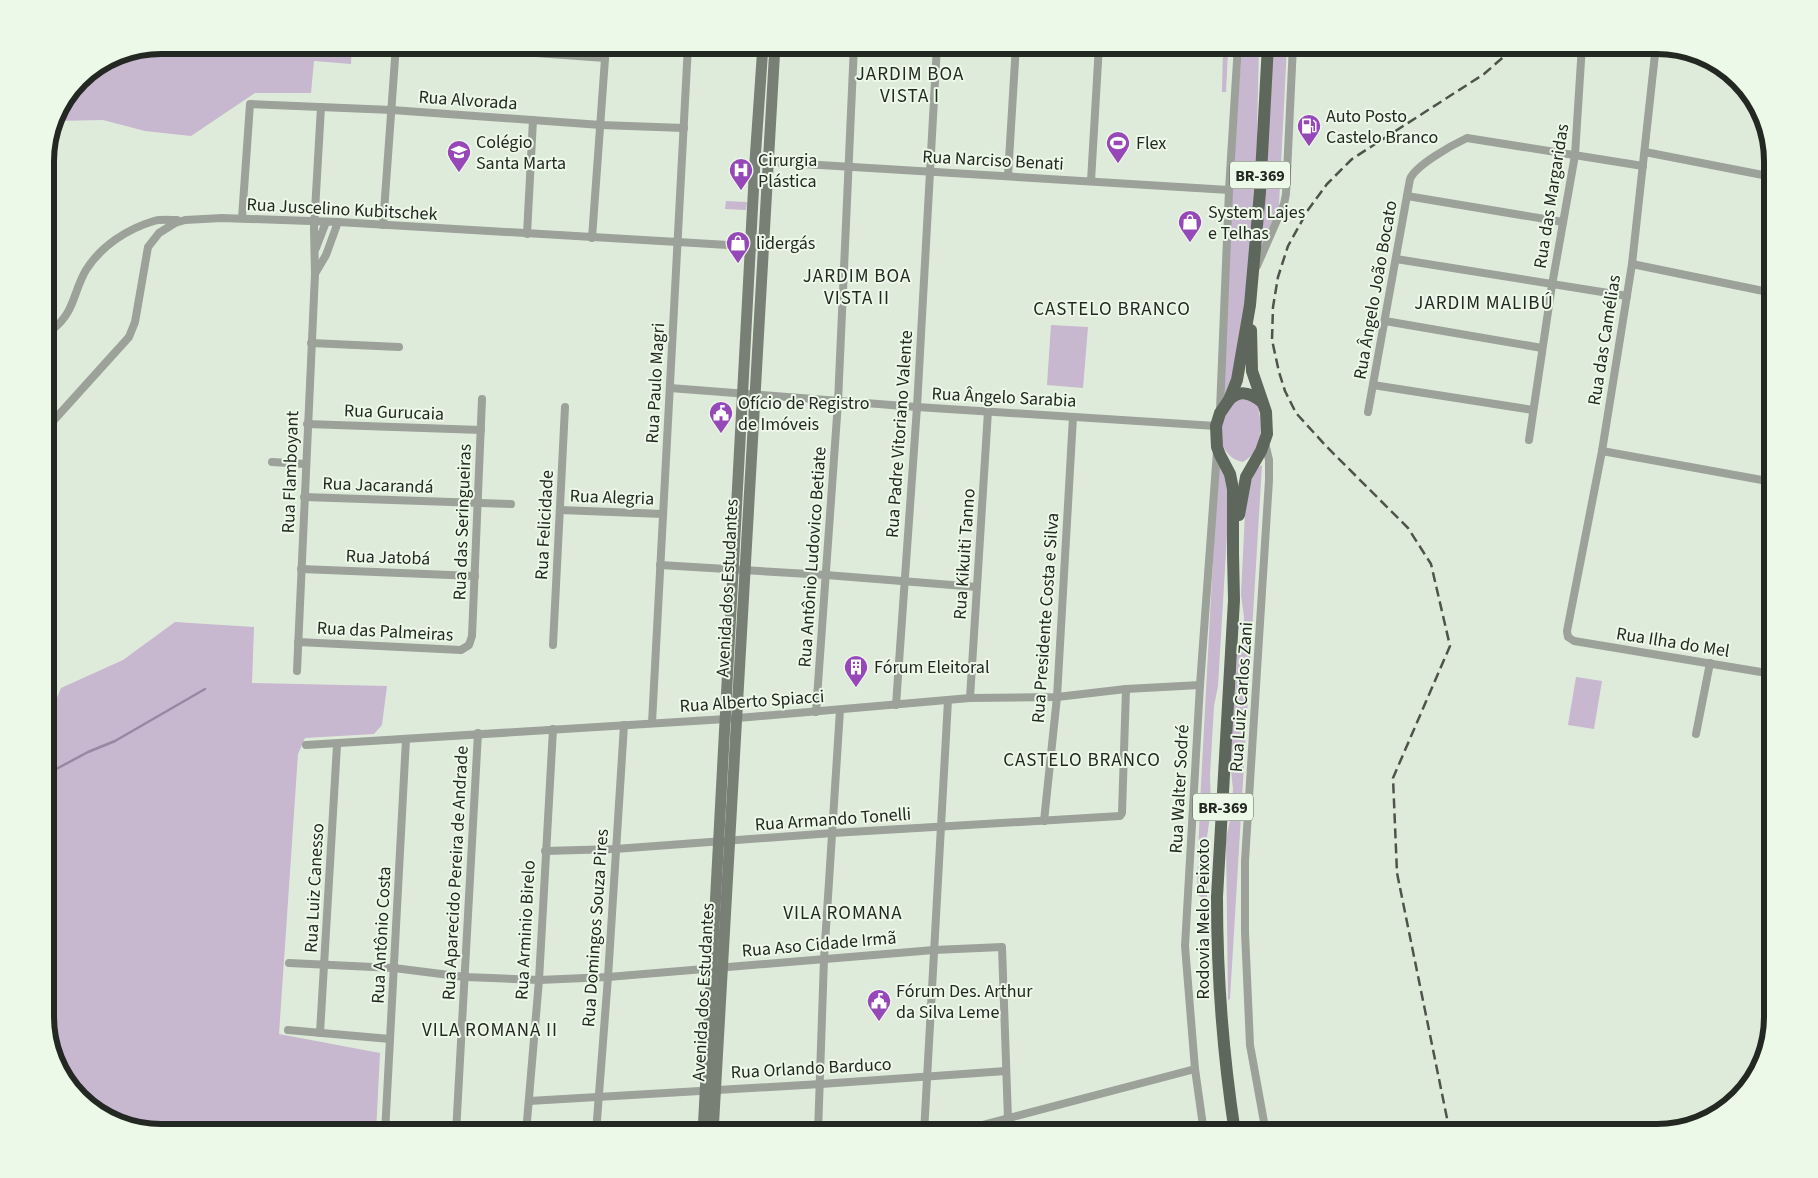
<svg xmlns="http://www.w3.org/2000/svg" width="1818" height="1178" font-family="'Source Sans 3',sans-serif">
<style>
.green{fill:#c7b7cf}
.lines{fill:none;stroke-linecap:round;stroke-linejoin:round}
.stream{stroke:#9a87a3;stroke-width:2.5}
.street{stroke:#9ca19a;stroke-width:8}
.secondary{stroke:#787f75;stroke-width:11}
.primary{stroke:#5e675b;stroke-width:12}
.rail{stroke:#4e544b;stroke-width:2.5;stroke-dasharray:10 5;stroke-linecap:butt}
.labels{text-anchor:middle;stroke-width:4;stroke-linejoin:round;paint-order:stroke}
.shield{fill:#ecf8e8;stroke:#60665d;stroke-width:1}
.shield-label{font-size:16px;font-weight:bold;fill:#242822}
.street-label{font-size:18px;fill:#242822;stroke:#ecf8e8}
.poi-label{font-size:18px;fill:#242822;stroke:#ecf8e8;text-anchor:start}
.neighbourhood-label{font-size:19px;letter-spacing:1px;fill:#242822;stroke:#ecf8e8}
.rim{fill:none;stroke:#242822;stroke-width:6}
</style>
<rect width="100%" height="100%" fill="#dfebda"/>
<!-- green -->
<g class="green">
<path d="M161,45H352L351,64L314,61L311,93H255L191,136L145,131L103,120L53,121L54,116L79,79L117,54Z"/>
<path d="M1242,45H1259L1256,180L1250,305L1235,377L1216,426Z"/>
<path d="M1272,45H1287L1279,205L1256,260Z"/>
<path d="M1223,48L1228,51L1226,92H1222Z"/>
<path d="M726,201L747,202L746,210L725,209Z"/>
<path d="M1051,325L1088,327L1083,388L1047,385Z"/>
<path d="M1238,395L1257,404C1263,425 1264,450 1243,462C1225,459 1217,439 1221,422C1223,413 1233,403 1238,395Z"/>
<path d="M1218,465L1228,474L1227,535L1218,686L1214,706L1210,775L1211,809L1206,844L1205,885L1207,887V898L1204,899L1198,895L1197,889L1200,803Z"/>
<path d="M1262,465L1230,999L1228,1000L1226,839L1231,815L1233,789L1230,762L1238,644L1243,640L1244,617L1241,595L1246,492L1257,468Z"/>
<path d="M175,622L254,627L252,683L387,686L382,725L374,734L305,738L298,754L279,1034L380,1053L376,1133H161L97,1114L60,1075L45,1024V1017L47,1013L45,1005V801L52,797L45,800V727L61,688L123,660Z"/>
<path d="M1576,677L1602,681L1594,729L1568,725Z"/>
</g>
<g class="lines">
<!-- stream -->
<path class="stream" d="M45,775L88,752L115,741L205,689"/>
<!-- street -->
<g class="street">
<path d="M424,45L605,58"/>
<path d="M1656,45L1632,264L1602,451L1567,631L1568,637L1574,641L1773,674"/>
<path d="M1645,152L1773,177"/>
<path d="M755,161L1229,190"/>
<path d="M1008,176L1016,45"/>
<path d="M1091,181L1099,45"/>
<path d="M1407,196L1563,222"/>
<path d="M242,218L250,104L392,110L601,125L684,128"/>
<path d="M383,225L396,45"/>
<path d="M527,234L533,120"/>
<path d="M592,238L606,45"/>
<path d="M316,248L326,222"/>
<path d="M1396,259L1627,296"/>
<path d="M1632,264L1773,293"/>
<path d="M1257,266L1284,204L1286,194L1293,45"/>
<path d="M316,272L326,255L338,222"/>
<path d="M1385,321L1542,348"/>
<path d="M45,328L53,329C75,312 73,292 86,270C101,246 127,229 154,221C161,219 169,220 177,220"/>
<path d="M311,343L399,347"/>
<path d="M1373,385L1533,410"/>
<path d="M670,388L917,407L1216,426"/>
<path d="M1220,410L1229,190L1238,45"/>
<path d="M1368,412L1410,179C1416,165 1452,145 1467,138L1643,166"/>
<path d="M307,424L481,430"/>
<path d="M45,430L129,337L135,322L148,247L159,233L175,223L185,220L222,218L338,222L762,247"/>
<path d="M1529,440L1552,285L1575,155L1582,45"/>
<path d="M1265,443L1269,460V480L1245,861V932L1250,1045L1266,1133"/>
<path d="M1602,451L1773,482"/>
<path d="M272,462L305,464"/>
<path d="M304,497L511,504"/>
<path d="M560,510L663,514"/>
<path d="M660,565L826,575L977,587"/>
<path d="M301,569L475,576"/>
<path d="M298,642L461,650L469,645L472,636L482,399"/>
<path d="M553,645L565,407"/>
<path d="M297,671L315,274L314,228L321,107"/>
<path d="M970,698L988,411"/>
<path d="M896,705L917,407L937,45"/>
<path d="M816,712L838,402L854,45"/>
<path d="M652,723L688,45"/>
<path d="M1696,734L1710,663"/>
<path d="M306,745L726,719L970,698L1057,697L1126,689L1200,685"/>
<path d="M1773,753V752"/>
<path d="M1044,821L1057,697L1073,417"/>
<path d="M545,851L615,849L833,833L1120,816L1122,813L1126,689"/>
<path d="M289,963L394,968L465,977L539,980L608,977L934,950L1002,947L1008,1119"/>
<path d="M288,1030L390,1039"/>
<path d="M320,1033L337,745"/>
<path d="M529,1101L821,1084L1006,1071"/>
<path d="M385,1133L406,739"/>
<path d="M456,1133L478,733"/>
<path d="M526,1133L539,980L553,729"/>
<path d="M596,1133L608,977L624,725"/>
<path d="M818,1133L824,959L840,710"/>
<path d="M924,1133L948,700"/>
<path d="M952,1133L1195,1069"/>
<path d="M1204,1133L1195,1069L1185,946L1200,685L1217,451"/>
</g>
<!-- secondary -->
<g class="secondary">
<path d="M703,1133L755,161L763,45"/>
<path d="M713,1133L775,45"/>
</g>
<!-- primary -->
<g class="primary">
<path d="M1229,400C1240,389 1251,393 1262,402"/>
<path d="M1239,515L1246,477L1261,451L1267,434L1266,412L1252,371L1251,330"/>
<path d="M1235,1133C1223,1055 1217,976 1217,897L1234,600L1233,554V489L1230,474L1220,455L1217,447L1216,426L1220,413L1229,400L1237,380L1250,305L1260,192L1268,45"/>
</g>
<!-- rail -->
<path class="rail" d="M1450,1133L1397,873L1393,778L1450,646L1431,564L1408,528L1326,446L1296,413L1285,391L1279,372L1272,340L1273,307L1278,277L1288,246L1308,210L1327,184L1352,159L1484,74L1517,45"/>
</g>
<!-- icons -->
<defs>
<g id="fuel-pin" transform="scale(1.25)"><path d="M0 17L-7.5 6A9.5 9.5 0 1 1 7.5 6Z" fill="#9648b9" stroke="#ecf8e8"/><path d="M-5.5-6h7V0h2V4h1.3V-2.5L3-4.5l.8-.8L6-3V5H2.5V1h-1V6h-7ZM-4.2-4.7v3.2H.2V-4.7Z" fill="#fff"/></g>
<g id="stadium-pin" transform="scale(1.25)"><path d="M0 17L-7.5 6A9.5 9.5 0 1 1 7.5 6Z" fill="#9648b9" stroke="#ecf8e8"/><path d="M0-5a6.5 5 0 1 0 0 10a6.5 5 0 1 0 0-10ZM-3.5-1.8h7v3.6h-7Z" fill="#fff"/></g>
<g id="school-pin" transform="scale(1.25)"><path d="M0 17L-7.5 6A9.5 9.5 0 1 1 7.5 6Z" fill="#9648b9" stroke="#ecf8e8"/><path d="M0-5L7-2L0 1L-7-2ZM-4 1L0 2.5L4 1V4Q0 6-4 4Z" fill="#fff"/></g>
<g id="hospital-pin" transform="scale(1.25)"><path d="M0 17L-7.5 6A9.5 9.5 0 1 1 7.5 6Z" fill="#9648b9" stroke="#ecf8e8"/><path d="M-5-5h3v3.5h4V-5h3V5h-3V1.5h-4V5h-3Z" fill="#fff"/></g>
<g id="shop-pin" transform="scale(1.25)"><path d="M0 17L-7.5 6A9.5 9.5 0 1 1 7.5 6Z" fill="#9648b9" stroke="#ecf8e8"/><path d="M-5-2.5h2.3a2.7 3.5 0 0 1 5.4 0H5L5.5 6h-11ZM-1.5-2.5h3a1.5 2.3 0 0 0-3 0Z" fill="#fff"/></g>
<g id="civic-pin" transform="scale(1.25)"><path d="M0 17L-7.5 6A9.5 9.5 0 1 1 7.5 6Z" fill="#9648b9" stroke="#ecf8e8"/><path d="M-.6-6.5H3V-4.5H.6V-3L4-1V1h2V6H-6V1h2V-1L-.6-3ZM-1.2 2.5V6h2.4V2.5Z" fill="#fff"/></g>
<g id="building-pin" transform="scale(1.25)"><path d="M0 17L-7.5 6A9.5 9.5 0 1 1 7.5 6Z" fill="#9648b9" stroke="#ecf8e8"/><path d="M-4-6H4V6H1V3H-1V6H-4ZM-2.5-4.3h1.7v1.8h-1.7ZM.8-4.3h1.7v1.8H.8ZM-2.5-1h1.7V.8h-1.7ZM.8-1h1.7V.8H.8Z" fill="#fff"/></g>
</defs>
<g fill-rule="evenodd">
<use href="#fuel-pin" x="1309" y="126"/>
<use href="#stadium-pin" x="1118" y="143"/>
<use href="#school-pin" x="459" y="152"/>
<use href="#hospital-pin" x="741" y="170"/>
<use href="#shop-pin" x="1190" y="222"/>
<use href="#shop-pin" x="738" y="243"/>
<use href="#civic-pin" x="721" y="413"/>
<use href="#building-pin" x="856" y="667"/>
<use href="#civic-pin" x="879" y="1001"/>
</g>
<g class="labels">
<!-- shield labels -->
<g class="shield">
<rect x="1230" y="161.5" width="60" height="27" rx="4"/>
<rect x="1193" y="793.5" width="60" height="27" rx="4"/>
</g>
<g class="shield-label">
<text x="1260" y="181">BR-369</text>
<text x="1223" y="813">BR-369</text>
</g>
<!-- street labels -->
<g class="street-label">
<text transform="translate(468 100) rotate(4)" y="6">Rua Alvorada</text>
<text transform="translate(993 160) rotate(3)" y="6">Rua Narciso Benati</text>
<text transform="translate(1551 196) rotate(-81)" y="6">Rua das Margaridas</text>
<text transform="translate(342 209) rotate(3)" y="6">Rua Juscelino Kubitschek</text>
<text transform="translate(1375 290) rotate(-80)" y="6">Rua Ângelo João Bocato</text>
<text transform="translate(1604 340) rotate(-81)" y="6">Rua das Camélias</text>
<text transform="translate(655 383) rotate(-87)" y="6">Rua Paulo Magri</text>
<text transform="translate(1004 397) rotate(3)" y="6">Rua Ângelo Sarabia</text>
<text transform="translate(394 412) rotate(2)" y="6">Rua Gurucaia</text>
<text transform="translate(899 434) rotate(-86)" y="6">Rua Padre Vitoriano Valente</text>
<text transform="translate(290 472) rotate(-88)" y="6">Rua Flamboyant</text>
<text transform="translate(378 485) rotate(2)" y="6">Rua Jacarandá</text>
<text transform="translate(612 497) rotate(2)" y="6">Rua Alegria</text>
<text transform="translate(462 522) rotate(-88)" y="6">Rua das Seringueiras</text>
<text transform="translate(544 525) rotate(-87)" y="6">Rua Felicidade</text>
<text transform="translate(964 554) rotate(-86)" y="6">Rua Kikuiti Tanno</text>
<text transform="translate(388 557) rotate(2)" y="6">Rua Jatobá</text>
<text transform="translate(812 557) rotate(-86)" y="6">Rua Antônio Ludovico Betiate</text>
<text transform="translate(727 588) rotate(-87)" y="6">Avenida dos Estudantes</text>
<text transform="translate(1045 618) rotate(-86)" y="6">Rua Presidente Costa e Silva</text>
<text transform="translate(385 631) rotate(3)" y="6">Rua das Palmeiras</text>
<text transform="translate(1673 642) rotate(9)" y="6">Rua Ilha do Mel</text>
<text transform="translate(1241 697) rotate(-86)" y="6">Rua Luiz Carlos Zani</text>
<text transform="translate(752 701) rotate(-4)" y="6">Rua Alberto Spiacci</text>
<text transform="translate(1179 789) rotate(-87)" y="6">Rua Walter Sodré</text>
<text transform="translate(833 819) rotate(-4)" y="6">Rua Armando Tonelli</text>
<text transform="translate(455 873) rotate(-87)" y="6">Rua Aparecido Pereira de Andrade</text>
<text transform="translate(314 888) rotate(-87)" y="6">Rua Luiz Canesso</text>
<text transform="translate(1203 919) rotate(-90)" y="6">Rodovia Melo Peixoto</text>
<text transform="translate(595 928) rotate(-86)" y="6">Rua Domingos Souza Pires</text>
<text transform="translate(525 930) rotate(-87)" y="6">Rua Arminio Birelo</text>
<text transform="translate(381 935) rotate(-87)" y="6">Rua Antônio Costa</text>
<text transform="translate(819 944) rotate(-5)" y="6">Rua Aso Cidade Irmã</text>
<text transform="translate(703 992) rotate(-87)" y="6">Avenida dos Estudantes</text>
<text transform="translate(811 1068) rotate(-3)" y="6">Rua Orlando Barduco</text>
</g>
<!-- poi labels -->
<g class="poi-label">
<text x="1326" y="122">Auto Posto<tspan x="1326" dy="21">Castelo Branco</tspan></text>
<text x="476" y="148">Colégio<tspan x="476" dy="21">Santa Marta</tspan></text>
<text x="1136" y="149">Flex</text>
<text x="758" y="166">Cirurgia<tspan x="758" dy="21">Plástica</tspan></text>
<text x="1208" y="218">System Lajes<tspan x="1208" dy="21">e Telhas</tspan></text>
<text x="756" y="249">lidergás</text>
<text x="738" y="409">Ofício de Registro<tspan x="738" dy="21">de Imóveis</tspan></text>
<text x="874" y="673">Fórum Eleitoral</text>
<text x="896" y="997">Fórum Des. Arthur<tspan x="896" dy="21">da Silva Leme</tspan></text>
</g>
<!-- neighbourhood labels -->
<g class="neighbourhood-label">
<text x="910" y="80">JARDIM BOA<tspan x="910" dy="22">VISTA I</tspan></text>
<text x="857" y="282">JARDIM BOA<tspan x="857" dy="22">VISTA II</tspan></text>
<text x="1484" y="309">JARDIM MALIBÚ</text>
<text x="1112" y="315">CASTELO BRANCO</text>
<text x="1082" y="766">CASTELO BRANCO</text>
<text x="843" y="919">VILA ROMANA</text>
<text x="490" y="1036">VILA ROMANA II</text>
</g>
</g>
<!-- crop -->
<path d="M0 0H1818V1178H0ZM161 54H1657A107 107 0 0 1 1764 161V1017A107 107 0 0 1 1657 1124H161A107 107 0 0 1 54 1017V161A107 107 0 0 1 161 54Z" fill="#ecf8e8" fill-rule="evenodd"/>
<path class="rim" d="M161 54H1657A107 107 0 0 1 1764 161V1017A107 107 0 0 1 1657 1124H161A107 107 0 0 1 54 1017V161A107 107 0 0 1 161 54Z"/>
</svg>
